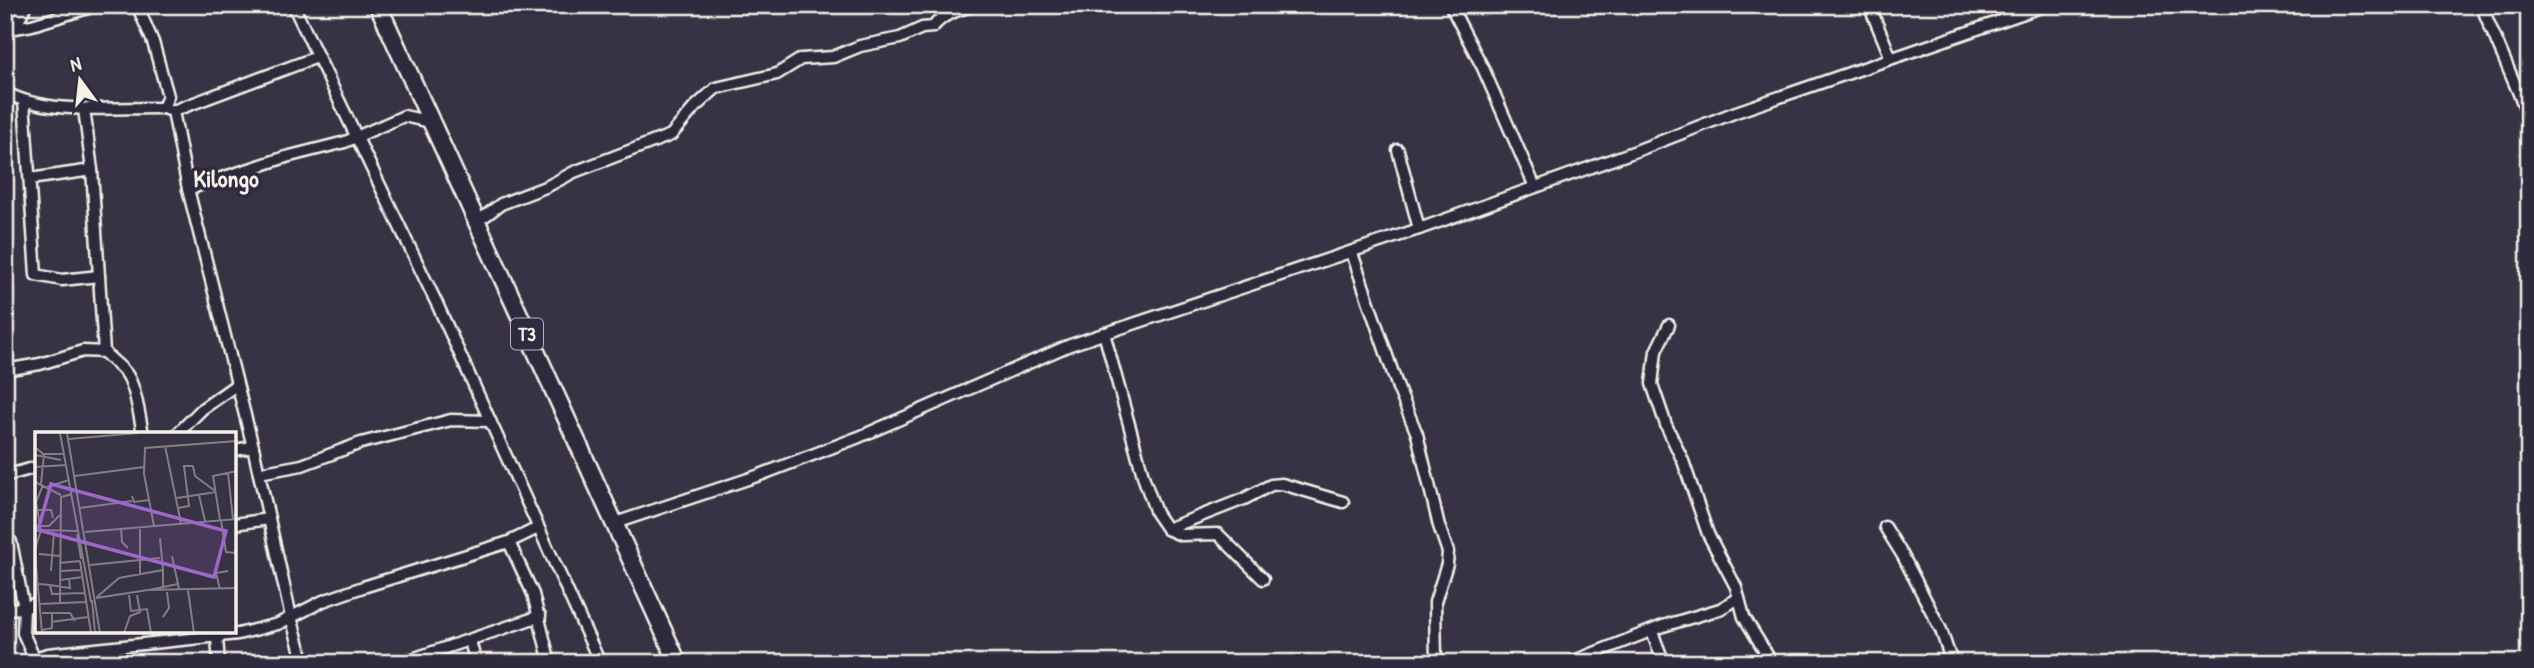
<svg xmlns="http://www.w3.org/2000/svg" width="2534" height="668" font-family="'Patrick Hand',sans-serif">
<style>
.lines{fill:none;stroke-linecap:round;stroke-linejoin:round}
.minor-casing{stroke:#f4f1e8;stroke-width:15}
.trunk-casing{stroke:#f4f1e8;stroke-width:21}
.minor{stroke:#2f2a3d;stroke-width:10}
.trunk{stroke:#2f2a3d;stroke-width:16}
.labels{text-anchor:middle;stroke-width:7;stroke-linejoin:round;paint-order:stroke}
.shield{fill:#2f2a3d;stroke:#b9b5b5;stroke-width:2}
.shield-label{font-size:19px;font-weight:bold;fill:#f4f1e8}
.quarter-label{font-size:24px;font-weight:bold;fill:#f4f1e8;stroke:#2f2a3d}
.inset-road{fill:none;stroke:#837e86;stroke-width:2}
.view{fill:#9f67cb;fill-opacity:0.15;stroke:#9f67cb;stroke-width:3.5}
.inset-edge{fill:none;stroke:#f4f1e8;stroke-width:3.5}
</style>
<rect width="100%" height="100%" fill="#373244"/>
<filter id="ink" filterUnits="userSpaceOnUse"><feTurbulence type="fractalNoise" baseFrequency=".0143" numOctaves="2"/><feDisplacementMap in="SourceGraphic" scale="14" xChannelSelector="R" yChannelSelector="G"/><feConvolveMatrix kernelMatrix="1 2 1 2 8 2 1 2 1" color-interpolation-filters="sRGB"/></filter>
<g filter="url(#ink)">
<g class="lines">
<!-- minor casing -->
<g class="minor-casing">
<g id="minor">
<path d="M137,5L153,42L168,96L163,108"/>
<path d="M293,5L438,306L600,663"/>
<path d="M1450,5L1483,68L1535,187"/>
<path d="M1869,5L1891,58"/>
<path d="M2481,5L2529,117"/>
<path d="M15,28L32,25L98,5"/>
<path d="M5,33L15,28L26,5"/>
<path d="M5,92C47,116 117,107 163,108L173,111"/>
<path d="M24,101L36,275L62,280L99,276"/>
<path d="M84,109L92,170L104,352"/>
<path d="M1398,150L1419,229"/>
<path d="M30,179L92,170"/>
<path d="M188,189L286,157L345,142L404,116L431,122"/>
<path d="M485,216L501,204L548,186L574,172L671,135L695,107L716,88L777,74L801,59L833,57L860,46L900,38L922,28L933,27C944,13 959,10 975,5"/>
<path d="M1352,253L1398,388L1417,434L1439,526L1448,552L1447,564L1435,602L1436,663"/>
<path d="M1669,325L1656,351L1652,384L1666,425L1683,461L1708,534L1736,587L1744,617L1772,663"/>
<path d="M1104,333L1144,479L1156,513L1167,529L1181,535L1218,534L1263,579"/>
<path d="M5,370L40,364L83,351L104,352C110,359 120,366 125,372C135,382 140,419 143,434"/>
<path d="M177,434L202,409L236,385"/>
<path d="M234,450L253,447"/>
<path d="M259,473L302,465L361,443L451,420L490,421"/>
<path d="M5,476L37,467"/>
<path d="M615,523L760,475L859,437L1070,345L1419,229L1636,151L1736,112L2047,5"/>
<path d="M234,524L269,519"/>
<path d="M1885,527L1903,556L1941,630L1952,663"/>
<path d="M1167,529L1244,499L1271,485L1282,484L1343,502"/>
<path d="M5,541L11,542L24,608L23,633L36,662"/>
<path d="M509,542L533,594L550,663"/>
<path d="M5,609L24,608L37,603"/>
<path d="M1652,632L1664,663"/>
<path d="M217,638L219,663"/>
<path d="M470,641L476,663"/>
<path d="M36,663L41,656L48,654L238,634L278,624L323,601L363,587L509,542L538,528"/>
<path d="M304,663L291,617L253,447L188,189L173,111L317,57"/>
<path d="M400,663L540,616"/>
<path d="M1569,663L1663,626L1720,609L1739,598"/>
</g>
</g>
<!-- trunk casing -->
<g class="trunk-casing">
<path id="trunk" d="M378,5L678,663"/>
</g>
<!-- minor -->
<use href="#minor" class="minor"/>
<!-- trunk -->
<use href="#trunk" class="trunk"/>
</g>
</g>
<g class="labels">
<!-- shield labels -->
<rect class="shield" x="511" y="318.5" width="32" height="31" rx="5"/>
<g class="shield-label">
<text x="527" y="341">T3</text>
</g>
<!-- quarter labels -->
<g class="quarter-label">
<text x="226" y="187">Kilongo</text>
</g>
</g>
<!-- overview -->
<g transform="translate(35 432)">
<rect width="201" height="201" fill="#373244"/>
<path class="inset-road" d="M25,1L56,170M32,1L65,201M34,7L103,1M130,14L146,91M0,15L8,22H29M0,23L26,28M158,34L160,44L180,59M0,35L31,33M193,41L198,87M40,44L109,35M0,50L26,63M6,52L9,22M12,55L34,48M164,63L170,89M97,64L99,70L114,68M142,66L181,60M45,76L97,69M143,76L154,74L149,34H158M1,78H16L18,86M185,88L178,44L202,39M186,88L191,120L202,121M0,94H14L25,83M119,94L109,42L110,16L202,9M105,95V142M86,96L87,110L93,116M6,99L1,70L8,53M50,100L202,87M42,102L46,127M125,106L128,138M0,117L6,98L43,99M0,122L7,201M4,122L25,124M137,124L143,152M45,129L56,201M24,131L45,129M55,133L125,126M16,139L19,100M24,139L46,138M25,148L48,145M4,152L15,153L17,162L50,161M15,153L35,156L34,147M185,157L181,141L193,139M114,158L143,152L144,158M153,158L159,201M94,163L96,179L112,177L116,201M62,165L84,146L128,138V156M61,166L113,158L202,156M57,168L60,201M5,172L51,170M25,172L26,65L37,62M7,181H35L40,189M128,185L134,176L132,160M16,190L53,185M7,198L17,196V182M89,201L95,184L105,180L102,163"/>
<path class="view" d="M16,52L191,99L179,145L3,98Z"/>
<rect width="201" height="201" class="inset-edge"/>
</g>
<!-- margin -->
<rect width="2534" height="668" fill="none" stroke="#2f2a3d" stroke-width="28"/>
<rect x="14" y="14" width="2506" height="640" fill="none" stroke="#f4f1e8" stroke-width="2.5" filter="url(#ink)"/>
<!-- north arrow -->
<g transform="translate(80 80) rotate(345)" stroke="#2f2a3d" stroke-width="5" paint-order="stroke">
<path d="M0-5L12 26L0 18L-12 26Z" fill="#f4f1e8"/>
<text y="-10" font-size="19" font-weight="bold" text-anchor="middle" fill="#f4f1e8">N</text>
</g>
</svg>
